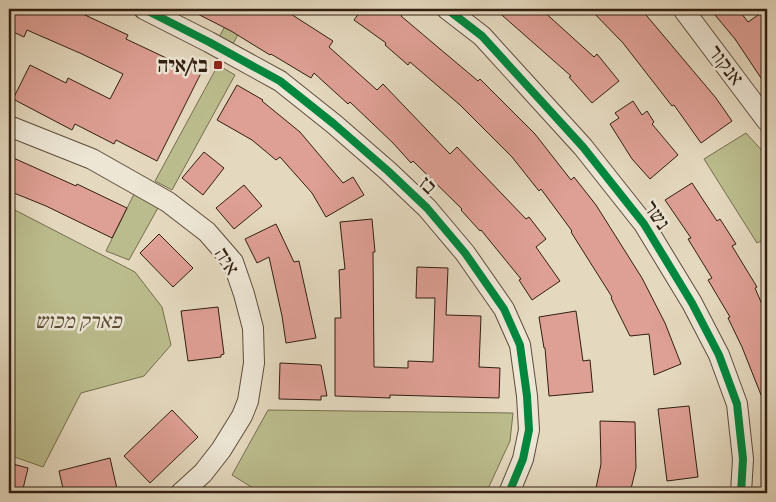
<svg xmlns="http://www.w3.org/2000/svg" width="776" height="502" font-family="'IM FELL Double Pica','Frank Ruhl Libre',serif">
<style>
.green{fill:#bbbc8d;stroke:#766e4f}
.building{fill:#de9f94;stroke:#321f11}
.lines{fill:none;stroke-linecap:round;stroke-linejoin:round}
.minor-casing{stroke:#5e4d3c;stroke-width:22}
.minor{stroke:#ede6d5;stroke-width:20}
.cycleway-casing{stroke:#ede6d5;stroke-width:11}
.cycleway{stroke:#00873e;stroke-width:8}
.poi-dot{fill:#8f2418;stroke:#ede6d5;stroke-width:2}
.labels{text-anchor:middle;stroke-width:5;stroke-linejoin:round;paint-order:stroke}
.poi-label{font-size:21px;font-weight:bold;fill:#321f11;stroke:#ede6d5;text-anchor:end}
.street-label{font-size:21px;fill:#321f11;stroke:#ede6d5}
.park-label{font-size:21px;font-style:italic;fill:#5b4e36;stroke:#ede6d5}
</style>
<rect width="100%" height="100%" fill="#e4d8be"/>
<filter id="stains"><feTurbulence type="fractalNoise" baseFrequency=".004" numOctaves="4"/><feColorMatrix values="0 0 0 0 .2 0 0 0 0 .09 0 0 0 0 .02 0 0 0 .5 -.17"/></filter>
<radialGradient id="worn" r=".72"><stop offset=".6" stop-color="#630" stop-opacity="0"/><stop offset="1" stop-color="#630" stop-opacity=".3"/></radialGradient>
<!-- green -->
<g class="green">
<path d="M234,9H251L233,44L215,45Z"/>
<path d="M218,65L235,75L172,190L155,181Z"/>
<path d="M746,133L767,156V238L757,243L704,159Z"/>
<path d="M135,192L159,206L129,260L106,251Z"/>
<path d="M9,207L135,272L162,307L171,345L144,376L81,393L43,467L9,455Z"/>
<path d="M268,410L513,413L510,441L486,493H261L232,475Z"/>
</g>
<!-- building -->
<g class="building">
<path d="M9,9H72L128,35L126,39L177,63L178,61L201,73L157,161L116,140L114,144L75,124L72,130L13,99L30,65L66,83L68,78L110,99L123,74L82,54L27,30L24,37L9,30Z"/>
<path d="M188,9H283L333,41L329,47L377,90L383,84L450,154L457,147L526,219L529,217L546,239L536,247L560,281L532,300L519,280L521,279L481,230L480,231L461,210L462,209L413,161L411,163L393,143L350,102L348,104L314,73L311,78L271,54L270,55L231,31Z"/>
<path d="M362,9H395L403,14L401,16L478,81L480,79L535,134L571,180L574,177L596,205L642,278L665,323L681,364L654,375L649,334L630,336L611,298L612,297L571,232L572,231L541,189L539,191L512,157L460,105L410,62L408,65L385,45L386,43L354,20Z"/>
<path d="M495,9H541L594,57L597,54L619,81L592,103L569,77L571,76Z"/>
<path d="M590,9H641L716,98L732,121L701,143L674,105L672,106L623,43Z"/>
<path d="M710,9H738L748,22L767,9V87L735,39Z"/>
<path d="M237,85L263,100L262,101L300,132L343,183L353,177L364,195L326,217L312,193L280,157L276,160L252,140L217,120Z"/>
<path d="M633,101L642,115L647,111L654,122L652,124L678,155L650,179L632,159L610,124L619,118L615,113Z"/>
<path d="M204,152L224,168L203,195L182,178Z"/>
<path d="M9,156L76,186L77,184L127,208L112,238L46,206L9,191Z"/>
<path d="M692,183L717,221L720,219L736,244L732,246L757,287L755,288L767,316V410L742,347L728,318L730,317L708,280L712,278L688,239L691,238L665,200Z"/>
<path d="M244,185L262,206L234,229L216,208Z"/>
<path d="M372,219L375,252H373L374,367L408,368V361L433,362L435,298H416L417,267L448,268L446,315L481,316L479,367L500,368L499,398L390,395V398L335,396V318H341L339,270L345,269L340,222Z"/>
<path d="M276,224L294,262L299,261L316,338L286,343L282,316L269,257L257,263L245,239Z"/>
<path d="M159,234L193,268L173,287L140,253Z"/>
<path d="M218,307L224,354L221,355V357L188,361L181,311Z"/>
<path d="M576,311L583,361L590,360L593,392L549,396L545,348H544L539,317Z"/>
<path d="M280,363L321,365L327,396H321V400L279,399Z"/>
<path d="M689,406L698,477L667,481L658,409Z"/>
<path d="M172,410L198,437L150,483L124,456Z"/>
<path d="M600,421L635,422L636,468L630,493H595L601,464Z"/>
<path d="M110,458L117,489L99,493H64L59,471Z"/>
<path d="M9,463L28,468L22,493H9Z"/>
</g>
<g class="lines">
<!-- minor casing -->
<g class="minor-casing">
<g id="minor">
<path d="M144,9L209,42L280,81L334,124L388,171L427,208L465,253L504,309L520,345L527,396L529,430L523,459L509,493"/>
<path d="M447,9L482,36L583,147L644,224L692,303L719,355L737,404L743,459L741,493"/>
<path d="M683,9L767,121"/>
<path d="M9,126L92,159L168,202L207,232L233,262L244,294L253,328L254,363L248,401L242,416L221,450L203,473L181,493"/>
</g>
</g>
<!-- minor -->
<use href="#minor" class="minor"/>
<!-- cycleway casing -->
<g class="cycleway-casing">
<g id="cycleway">
<path d="M144,9L209,42L280,81L334,124L388,171L427,208L465,253L504,309L520,345L527,396L529,430L523,459L509,493"/>
<path d="M447,9L482,36L583,147L644,224L692,303L719,355L737,404L743,459L741,493"/>
</g>
</g>
<!-- cycleway -->
<use href="#cycleway" class="cycleway"/>
</g>
<!-- markers -->
<rect class="poi-dot" x="213" y="60" width="10" height="10" rx="2.5"/>
<g class="labels">
<!-- poi labels -->
<g class="poi-label">
<text x="208" y="72">בז/איה</text>
</g>
<!-- street labels -->
<g class="street-label">
<text transform="translate(726 65) rotate(53)" y="7">אנקור</text>
<text transform="translate(428 185) rotate(44)" y="7">בז</text>
<text transform="translate(657 215) rotate(55)" y="7">נשר</text>
<text transform="translate(227 261) rotate(58)" y="7">איה</text>
</g>
<!-- park labels -->
<g class="park-label">
<text x="78" y="328">פארק מכוש</text>
</g>
</g>
<!-- margin -->
<rect width="776" height="502" fill="none" stroke="#e4d8be" stroke-width="30"/>
<rect x="10" y="10" width="756" height="482" fill="none" stroke="#321f11" stroke-width="2.5"/>
<rect x="15" y="15" width="746" height="472" fill="none" stroke="#321f11"/>
<rect width="100%" height="100%" filter="url(#stains)"/>
<rect width="100%" height="100%" fill="url(#worn)"/>
</svg>
